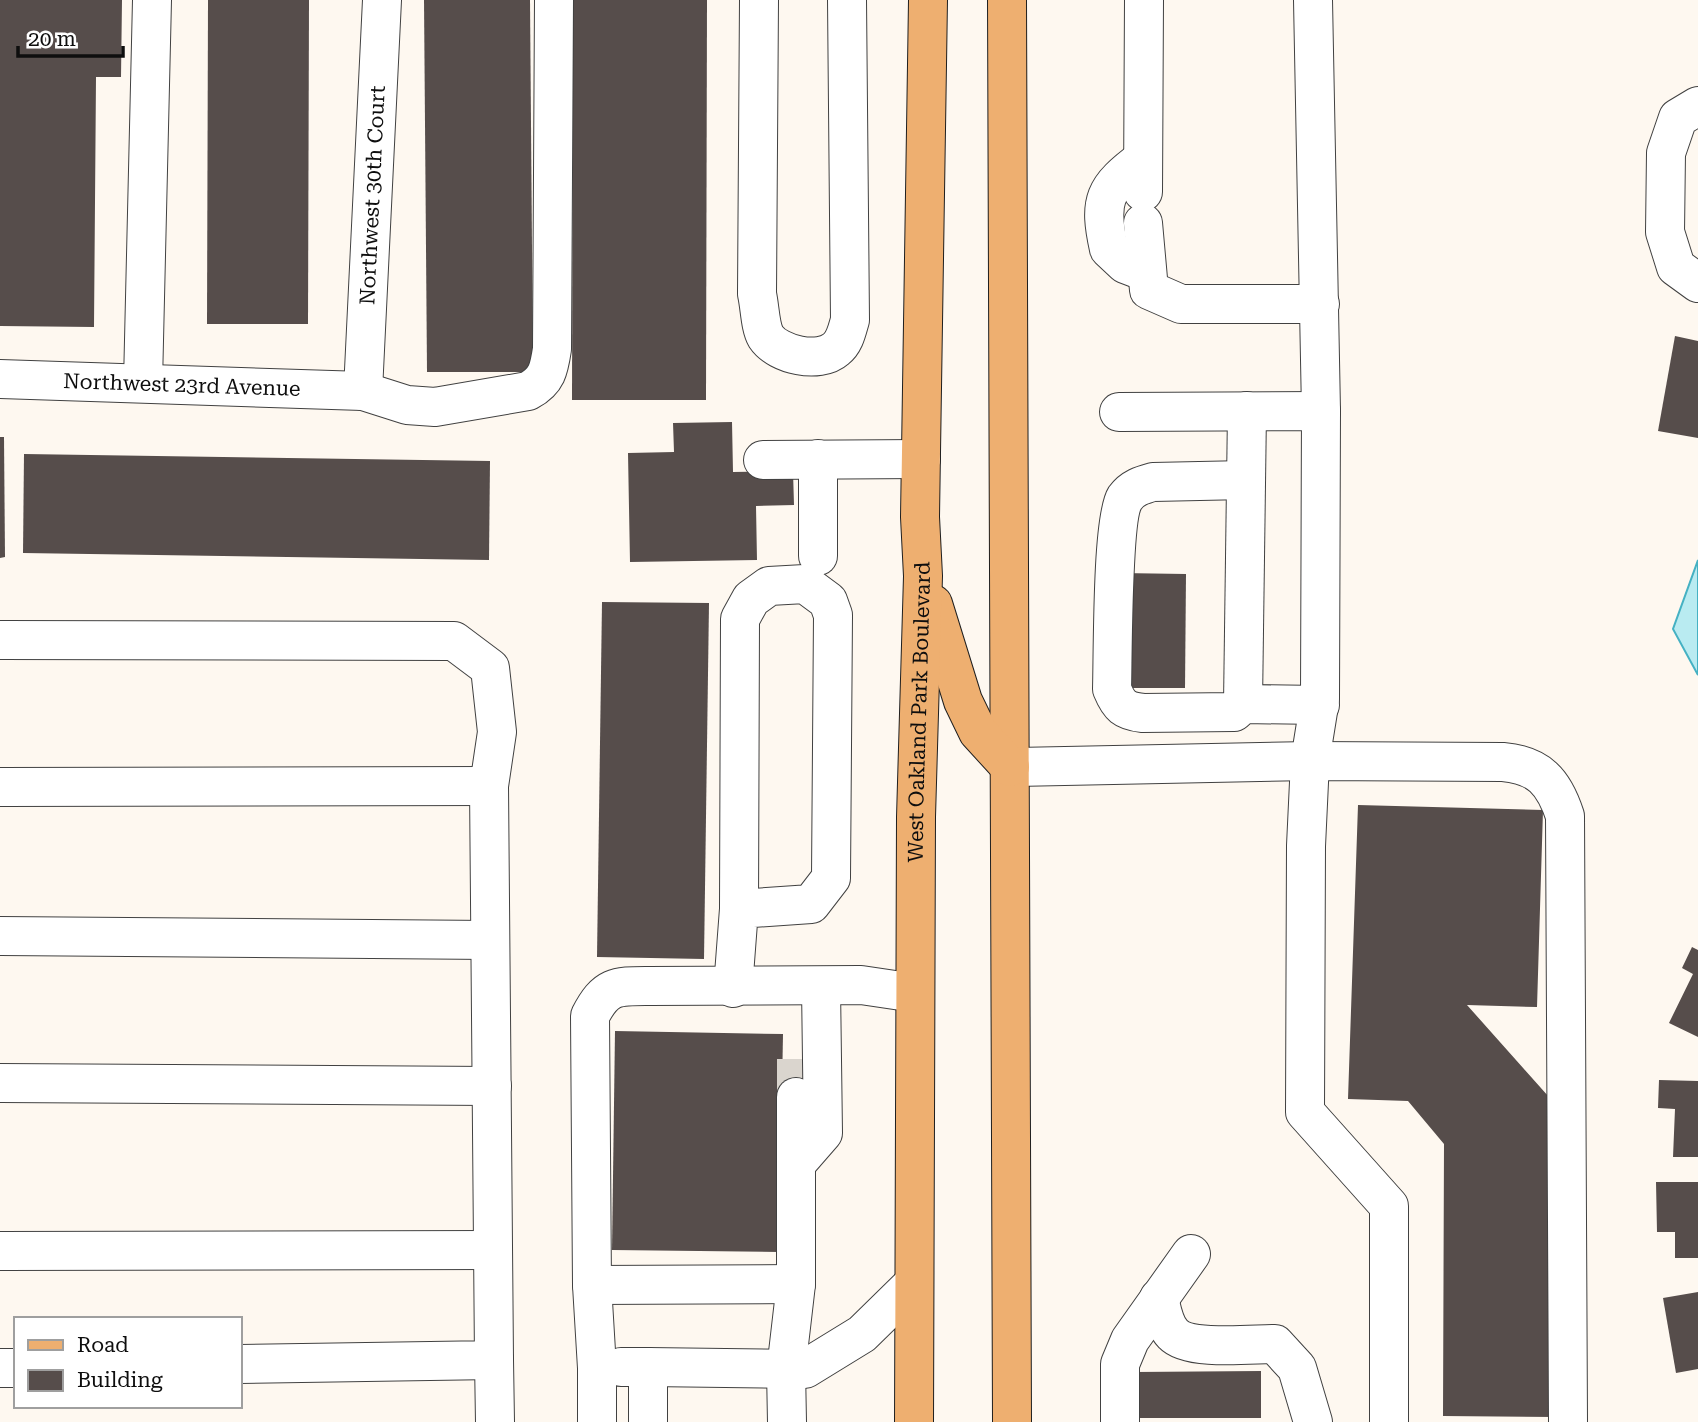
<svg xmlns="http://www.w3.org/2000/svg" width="1698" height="1422" font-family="'Roboto Serif',serif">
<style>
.water{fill:#b9ebf1;stroke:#45b1c3;stroke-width:2}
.building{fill:#564d4b}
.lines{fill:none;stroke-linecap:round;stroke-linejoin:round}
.minor-tunnel{stroke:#dad5ce;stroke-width:38;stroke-dasharray:38 19;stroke-linecap:butt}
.minor-casing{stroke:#414141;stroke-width:40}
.major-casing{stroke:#1f1f1f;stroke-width:40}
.minor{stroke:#fff;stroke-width:38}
.major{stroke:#eeaf70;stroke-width:38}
.labels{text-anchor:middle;stroke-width:7;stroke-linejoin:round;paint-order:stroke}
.street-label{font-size:21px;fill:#0e0e0e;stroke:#fff}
</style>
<rect width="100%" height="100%" fill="#fef8f0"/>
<!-- water -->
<path class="water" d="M1698,560V675L1673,629Z"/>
<!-- building -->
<g class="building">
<path d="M0,0H122L121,77H96L94,327L0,326Z"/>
<path d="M208,0H309L308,324H207Z"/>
<path d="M424,0H530L533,372H427Z"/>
<path d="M573,0H707L706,400H572Z"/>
<path d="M1675,336L1698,341V438L1658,431Z"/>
<path d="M732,422L733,472L793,471L794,505L756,506L757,560L630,562L628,453L674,452L673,423Z"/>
<path d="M0,437H4L5,557L0,558Z"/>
<path d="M24,454L490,461L489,560L23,553Z"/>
<path d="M1120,573L1186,574L1185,688H1119Z"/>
<path d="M602,602L709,603L704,959L597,957Z"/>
<path d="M1358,805L1543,810L1537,1007L1467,1005L1557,1106L1555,1417L1443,1416L1444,1144L1408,1101L1348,1099Z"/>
<path d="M1692,947L1698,950V1037L1669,1023L1693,974L1682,968Z"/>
<path d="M615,1031L783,1034L779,1252L612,1250Z"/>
<path d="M1659,1080L1698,1081V1157H1673L1675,1109L1658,1108Z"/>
<path d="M1656,1182H1698V1258H1675V1232H1657Z"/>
<path d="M1698,1292V1369L1676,1373L1663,1298Z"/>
<path d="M1261,1371V1418H1134L1135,1372Z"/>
</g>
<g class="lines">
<!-- minor-tunnel -->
<path class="minor-tunnel" d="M796,1097V1042"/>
<!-- minor casing -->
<g class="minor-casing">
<g id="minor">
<path d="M759,0L757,294C760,307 760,327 766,337C778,355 819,364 836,349C845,342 847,330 850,320L847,0"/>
<path d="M1313,0L1321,411"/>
<path d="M1698,106L1678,118L1666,153L1665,232L1676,267L1698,283"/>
<path d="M1143,159C1104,188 1098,200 1109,249L1125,264L1146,272"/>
<path d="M1143,192L1144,0"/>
<path d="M1143,223L1149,290L1181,304H1320"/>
<path id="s1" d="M0,379L363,391L407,405L435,407L528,391C547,381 549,369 552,349L554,0"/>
<path d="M143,383L152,0"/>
<path id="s2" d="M363,391L382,0"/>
<path d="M1119,412L1321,411L1320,699L1310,761L1306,846L1305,1112L1389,1206V1422"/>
<path d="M818,459V556"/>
<path d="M763,460L921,459"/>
<path d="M1246,480L1153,482C1142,485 1132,488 1125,498C1112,518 1113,656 1112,689C1119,706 1124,711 1143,713L1234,712L1243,704L1320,705"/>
<path d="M0,640L454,641L490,668L497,732L489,786L494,1360L240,1364"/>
<path d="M1243,704L1247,411"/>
<path d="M1010,767L1310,761L1503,762C1539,765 1554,782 1565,816L1568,1422"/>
<path d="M0,787L489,786"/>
<path d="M0,936L490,940"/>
<path d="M733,988L739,909L740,619L751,599L769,586L805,584L828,601L833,615L831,878L811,904L739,909"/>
<path d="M0,1083L492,1086"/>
<path d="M796,1097V1164"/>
<path d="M0,1251L493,1250"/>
<path d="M592,1285L796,1284"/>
<path d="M1159,1298C1162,1310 1164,1325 1173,1334C1189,1351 1251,1344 1275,1344L1297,1368L1313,1422"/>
<path d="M494,1360L495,1422"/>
<path d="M621,1367H648V1422"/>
<path d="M648,1367L805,1369L862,1334L912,1285"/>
<path d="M0,1368H16"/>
<path d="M597,1422V1368L592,1285L590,1016C606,985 616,986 649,986L861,985L915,993"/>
<path d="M787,1422L786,1370L796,1284V1164L823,1133L821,987"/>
<path d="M1120,1422V1364L1130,1340L1191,1254"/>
</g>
</g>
<!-- major casing -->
<g class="major-casing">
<g id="major">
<path d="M1007,0L1012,1422"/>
<path d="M933,604L963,701L978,732L1010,767"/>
<path id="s3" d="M914,1422L916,817L923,576L920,517L928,0"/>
</g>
</g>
<!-- minor -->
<use href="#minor" class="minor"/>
<!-- major -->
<use href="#major" class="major"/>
</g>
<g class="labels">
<!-- street labels -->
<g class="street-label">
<text dy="7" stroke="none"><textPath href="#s2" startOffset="196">Northwest 30th Court</textPath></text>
<text dy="7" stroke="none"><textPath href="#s1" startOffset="182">Northwest 23rd Avenue</textPath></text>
<text dy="7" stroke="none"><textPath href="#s3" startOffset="710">West Oakland Park Boulevard</textPath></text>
</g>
</g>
<!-- legend -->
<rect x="14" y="1317" width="228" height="91" fill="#ffffff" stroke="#9f9f9f" stroke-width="2"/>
<rect x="28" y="1340" width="35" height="10" fill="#eeaf70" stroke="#9f9f9f" stroke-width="2"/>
<text x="77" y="1352" font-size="21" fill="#0e0e0e">Road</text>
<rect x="28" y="1370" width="35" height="21" fill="#564d4b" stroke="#9f9f9f" stroke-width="2"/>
<text x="77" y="1387" font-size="21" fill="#0e0e0e">Building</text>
<!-- scale -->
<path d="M18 46v10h105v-10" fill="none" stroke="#0e0e0e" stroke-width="3.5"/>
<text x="28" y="46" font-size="21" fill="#0e0e0e" stroke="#ffffff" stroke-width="5" paint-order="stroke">20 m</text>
</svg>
